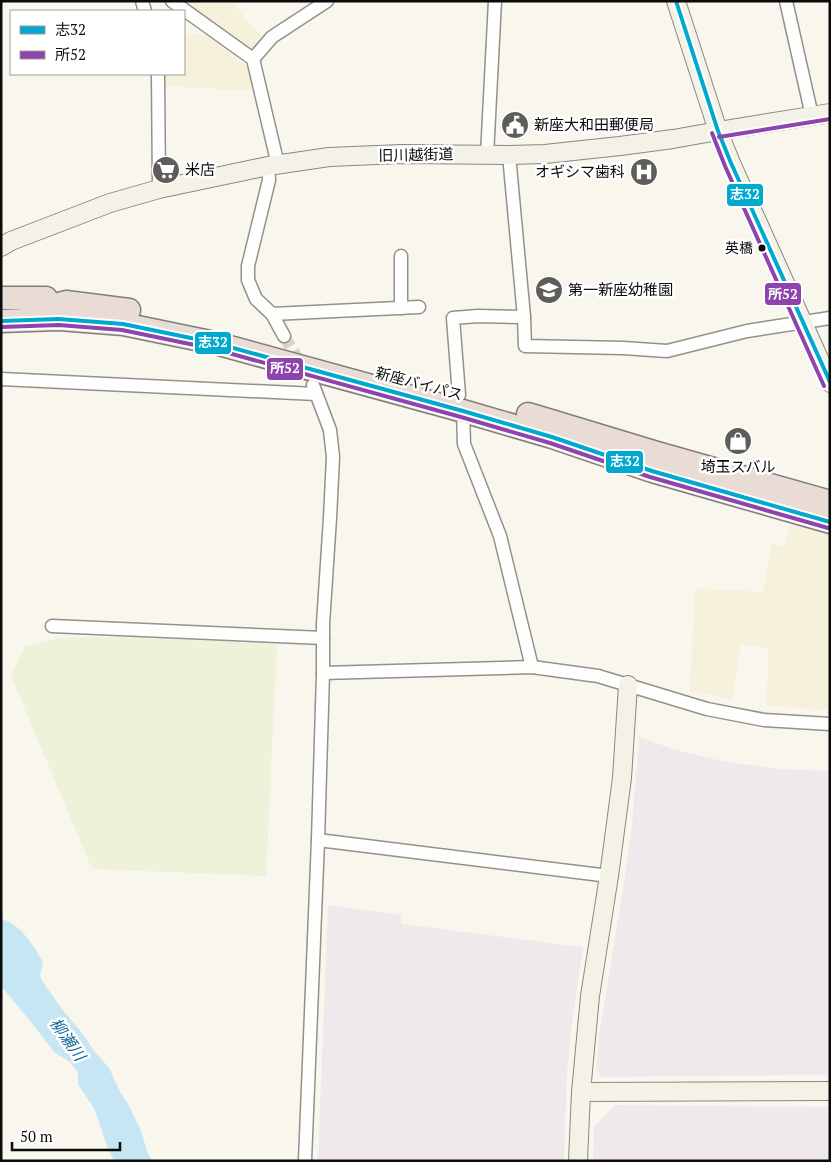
<svg xmlns="http://www.w3.org/2000/svg" width="831" height="1162" font-family="'PT Serif','Noto Sans JP',serif">
<style>
.industrial{fill:#f0e9ec}
.farmland{fill:#f6f1da}
.pitch{fill:#edf2d8}
.water{fill:#c5e6f2}
.lines{fill:none;stroke-linecap:round;stroke-linejoin:round}
.street-tunnel{stroke:#d5d3cc;stroke-width:12;stroke-dasharray:12 6;stroke-linecap:butt}
.street-casing{stroke:#92918d;stroke-width:15}
.secondary-casing{stroke:#898784;stroke-width:20}
.highway-casing{stroke:#7f7e7a;stroke-width:25}
.street{stroke:#fefefc;stroke-width:12}
.secondary{stroke:#f4f2e7;stroke-width:18}
.highway{stroke:#e8dcd4;stroke-width:22}
.bus-1-casing{stroke:#fff;stroke-width:8}
.bus-2-casing{stroke:#fff;stroke-width:8}
.bus-1{stroke:#00a9ce;stroke-width:4}
.bus-2{stroke:#8e44ad;stroke-width:4}
.bus-dot{fill:#0b0b0b;stroke:#fff;stroke-width:2}
.labels{text-anchor:middle;stroke-width:5;stroke-linejoin:round;paint-order:stroke}
.bus-label{font-size:14px;fill:#0b0b0b;stroke:#fff;text-anchor:end}
.poi-label{font-size:15px;fill:#0b0b0b;stroke:#fff;text-anchor:start}
.street-label{font-size:15px;fill:#0b0b0b;stroke:#fff}
.water-label{font-size:16px;font-style:italic;fill:#186998;stroke:#fff}
.line-badge{stroke:#fff;stroke-width:2}
.badge-label{font-size:14px;text-anchor:middle;font-weight:bold;fill:#fff}
</style>
<rect width="100%" height="100%" fill="#f9f6ee"/>
<!-- industrial -->
<g class="industrial">
<path d="M639,737L673,749L722,761L781,769L830,771V1075L602,1077L596,1071L599,1035L623,889L632,825Z"/>
<path d="M328,905L401,915V924L583,947L572,1023L567,1073L564,1161H318Z"/>
<path d="M615,1105L830,1107V1161H593L594,1127Z"/>
</g>
<!-- farmland -->
<g class="farmland">
<path d="M183,1H232V3L262,36L256,49L248,50Z"/>
<path d="M184,33L209,35L251,69L252,91L166,86L164,74H184Z"/>
<path d="M790,524L830,535V710L766,706L769,651L763,648L741,644L732,699L690,691L695,588L763,592L772,543L785,547Z"/>
</g>
<!-- pitch -->
<path class="pitch" d="M120,637L277,644L266,876L92,869L11,676L25,646L60,638Z"/>
<!-- water -->
<path class="water" d="M1,919C21,924 33,945 43,962L40,975L42,981L62,1009L82,1033L95,1052L109,1068L120,1092L128,1104L141,1131L148,1154L152,1161H114L107,1146L95,1110L78,1084V1072L70,1062L54,1052L35,1027L1,986Z"/>
<g class="lines">
<!-- street-tunnel -->
<path class="street-tunnel" d="M284,336L302,366"/>
<!-- street casing -->
<g class="street-casing">
<g id="street">
<path d="M142,1L145,11"/>
<path d="M172,1L253,59L278,165"/>
<path d="M786,1L812,116"/>
<path d="M253,59L272,37L327,1"/>
<path d="M158,74L159,189"/>
<path d="M487,155L495,1"/>
<path d="M509,155L524,317L525,346L623,348L667,351L747,331L830,318"/>
<path d="M268,166L269,180L248,266V280L256,299L272,314L284,336"/>
<path d="M401,308V256"/>
<path d="M272,314L419,307"/>
<path d="M1,379L316,394"/>
<path d="M459,395L453,318L478,316L524,317"/>
<path d="M463,411L464,444L500,536L532,667"/>
<path d="M52,626L323,638"/>
<path d="M323,673L532,667L598,676L707,709L764,720L830,724"/>
<path d="M318,840L609,876"/>
<path d="M305,1161L318,840L323,673V624L330,518L333,457L330,430L313,385"/>
</g>
</g>
<!-- secondary casing -->
<g class="secondary-casing">
<g id="secondary">
<path d="M676,1L718,131L731,163L830,383"/>
<path d="M1,247L11,241L110,203L159,189L268,166L329,157L401,154L509,155L545,154L620,146L673,139L718,131L830,113"/>
<path d="M581,1092L830,1091"/>
<path d="M578,1161L581,1092L590,996L609,876L622,778L628,685"/>
</g>
</g>
<!-- highway casing -->
<g class="highway-casing">
<g id="highway">
<path d="M1,298H46"/>
<path d="M30,306L55,305L66,302L129,310"/>
<path d="M1,321L59,319L123,324L215,343L463,411L552,437L652,471L830,522"/>
<path d="M528,414L657,453L830,502"/>
</g>
</g>
<!-- street -->
<use href="#street" class="street"/>
<!-- secondary -->
<use href="#secondary" class="secondary"/>
<!-- highway -->
<use href="#highway" class="highway"/>
<!-- bus-1 casing -->
<g class="bus-1-casing">
<g id="bus-1">
<path d="M676,1L718,131L731,163L830,382"/>
<path d="M1,321L59,319L123,324L215,343L463,411L552,437L652,471L830,522"/>
</g>
</g>
<!-- bus-2 casing -->
<g class="bus-2-casing">
<g id="bus-2">
<path d="M712,133L725,166L824,386"/>
<path d="M719,137L830,119"/>
<path d="M1,327L59,325L122,330L214,349L461,417L550,443L650,477L828,528"/>
</g>
</g>
<!-- bus-1 -->
<use href="#bus-1" class="bus-1"/>
<!-- bus-2 -->
<use href="#bus-2" class="bus-2"/>
</g>
<!-- icons -->
<defs>
<g id="civic-disc" transform="scale(1.4375)"><circle r="9.5" fill="#5e5d5a" stroke="#fff"/><path d="M-.6-6.5H3V-4.5H.6V-3L4-1V1h2V6H-6V1h2V-1L-.6-3ZM-1.2 2.5V6h2.4V2.5Z" fill="#fff"/></g>
<g id="supermarket-disc" transform="scale(1.4375)"><circle r="9.5" fill="#5e5d5a" stroke="#fff"/><path d="M-6-5.5h2.5l.6 2H6L4.5 2H-2.5L-4.4-4H-6ZM-1.5 3.2a1.3 1.3 0 1 0 .1 0ZM3 3.2a1.3 1.3 0 1 0 .1 0Z" fill="#fff"/></g>
<g id="hospital-disc" transform="scale(1.4375)"><circle r="9.5" fill="#5e5d5a" stroke="#fff"/><path d="M-5-5h3v3.5h4V-5h3V5h-3V1.5h-4V5h-3Z" fill="#fff"/></g>
<g id="school-disc" transform="scale(1.4375)"><circle r="9.5" fill="#5e5d5a" stroke="#fff"/><path d="M0-5L7-2L0 1L-7-2ZM-4 1L0 2.5L4 1V4Q0 6-4 4Z" fill="#fff"/></g>
<g id="shop-disc" transform="scale(1.4375)"><circle r="9.5" fill="#5e5d5a" stroke="#fff"/><path d="M-5-2.5h2.3a2.7 3.5 0 0 1 5.4 0H5L5.5 6h-11ZM-1.5-2.5h3a1.5 2.3 0 0 0-3 0Z" fill="#fff"/></g>
</defs>
<g fill-rule="evenodd">
<use href="#civic-disc" x="515" y="125"/>
<use href="#supermarket-disc" x="166" y="170"/>
<use href="#hospital-disc" x="644" y="172"/>
<use href="#school-disc" x="549" y="290"/>
<use href="#shop-disc" x="738" y="441"/>
</g>
<!-- markers -->
<circle class="bus-dot" cx="762" cy="248" r="4.5"/>
<g class="labels">
<!-- bus labels -->
<g class="bus-label">
<text x="753" y="253">英橋</text>
</g>
<!-- poi labels -->
<g class="poi-label">
<text x="534" y="130">新座大和田郵便局</text>
<text x="185" y="175">米店</text>
<text x="625" y="177" text-anchor="end">オギシマ歯科</text>
<text x="568" y="295">第一新座幼稚園</text>
<text x="738" y="472" text-anchor="middle">埼玉スバル</text>
</g>
<!-- street labels -->
<g class="street-label">
<text transform="translate(416 155) rotate(-1)" y="5">旧川越街道</text>
<text transform="translate(419 384) rotate(15)" y="5">新座バイパス</text>
</g>
<!-- water labels -->
<g class="water-label">
<text transform="translate(68 1039) rotate(55)" y="6">柳瀬川</text>
</g>
</g>
<g class="line-badge">
<rect x="726" y="183" width="38" height="24" rx="5" fill="#00a9ce"/>
<rect x="764" y="282" width="38" height="24" rx="5" fill="#8e44ad"/>
<rect x="194" y="331" width="38" height="24" rx="5" fill="#00a9ce"/>
<rect x="266" y="357" width="38" height="24" rx="5" fill="#8e44ad"/>
<rect x="605" y="450" width="39" height="24" rx="5" fill="#00a9ce"/>
</g>
<g class="badge-label">
<text x="745" y="199">志32</text>
<text x="783" y="299">所52</text>
<text x="213" y="347">志32</text>
<text x="285" y="373">所52</text>
<text x="625" y="466">志32</text>
</g>
<!-- border -->
<rect width="831" height="1162" fill="none" stroke="#0b0b0b" stroke-width="5"/>
<!-- legend -->
<rect x="10" y="10" width="175" height="65" fill="#ffffff" stroke="#9d9d9d"/>
<rect x="20" y="26" width="25" height="8" fill="#00a9ce" stroke="#9d9d9d"/>
<text x="55" y="35" font-size="15" fill="#0b0b0b">志32</text>
<rect x="20" y="51" width="25" height="8" fill="#8e44ad" stroke="#9d9d9d"/>
<text x="55" y="60" font-size="15" fill="#0b0b0b">所52</text>
<!-- scale -->
<path d="M12 1142v8h108v-8" fill="none" stroke="#0b0b0b" stroke-width="2.5"/>
<text x="20" y="1142" font-size="15" fill="#0b0b0b" stroke="#ffffff" stroke-width="4" paint-order="stroke">50 m</text>
</svg>
